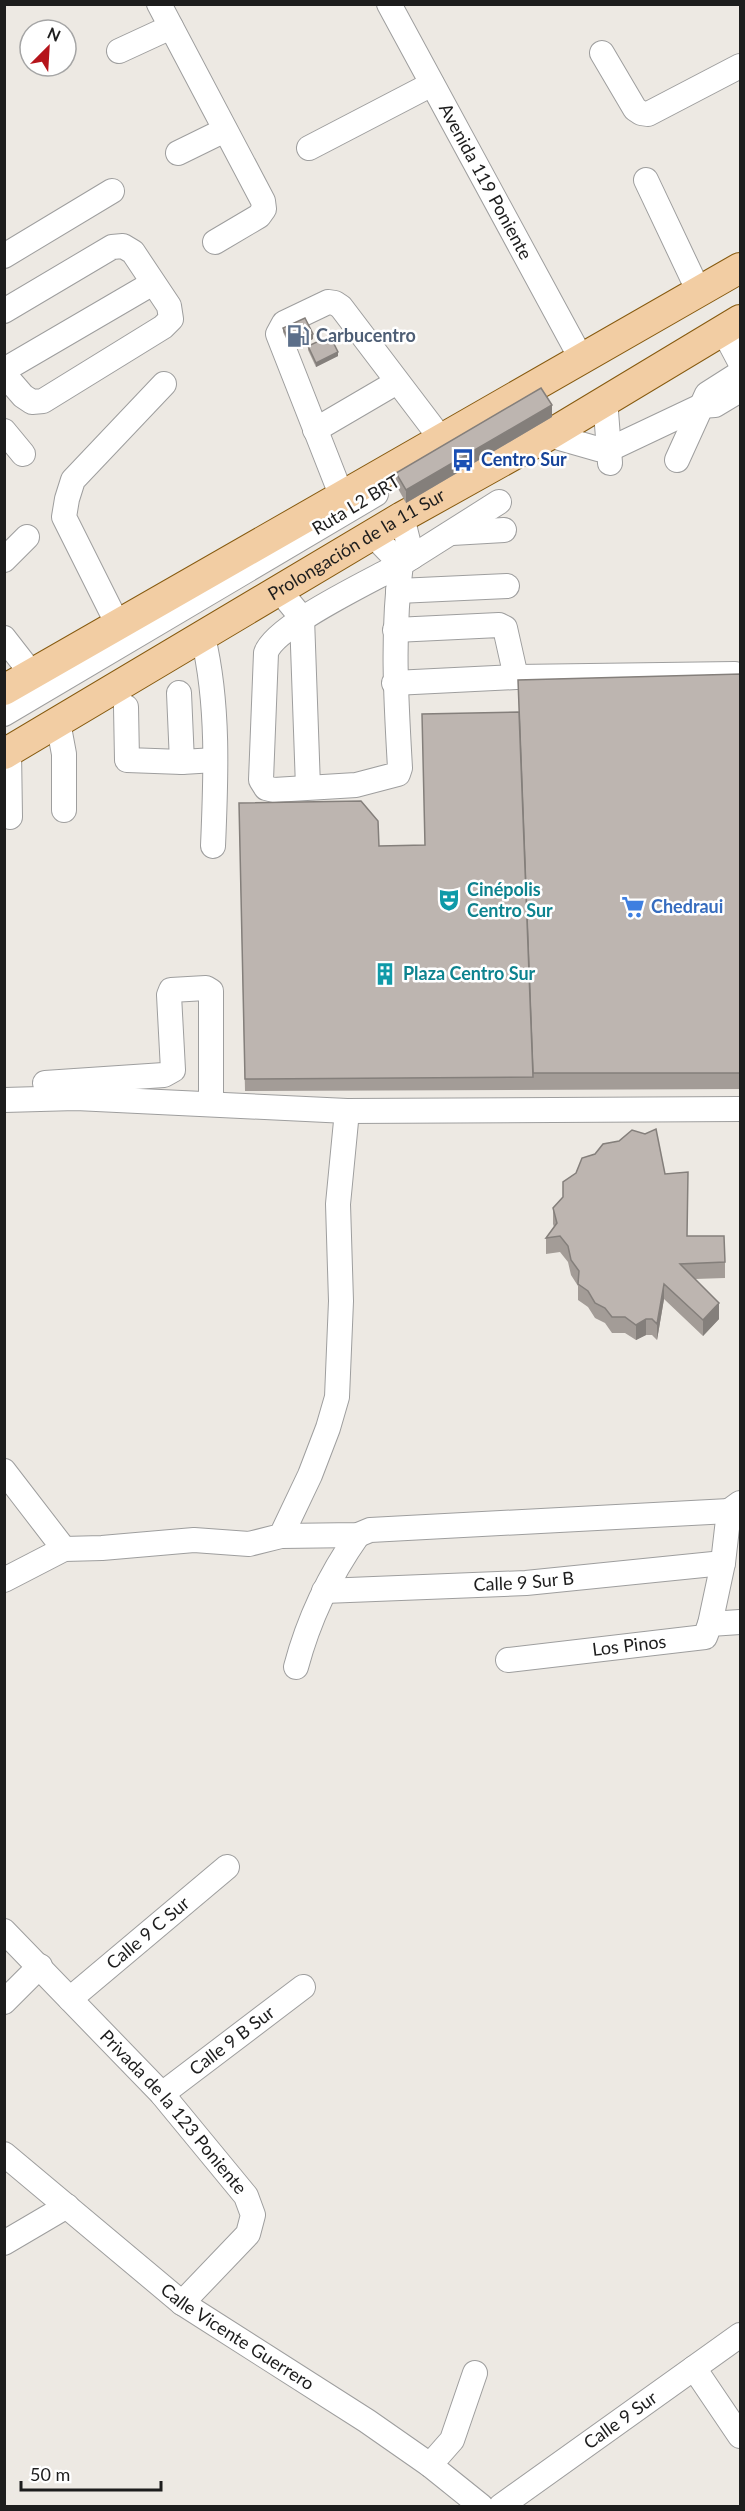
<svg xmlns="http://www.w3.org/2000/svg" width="745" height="2511" font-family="Lato,sans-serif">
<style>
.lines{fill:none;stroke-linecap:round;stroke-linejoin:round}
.minor-casing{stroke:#9e9e9e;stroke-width:26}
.major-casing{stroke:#865a0f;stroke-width:32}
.minor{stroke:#fff;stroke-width:24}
.major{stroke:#f2cda3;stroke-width:30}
.wall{fill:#a39c97}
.shaded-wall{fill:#847f7b}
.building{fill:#bdb5b0;stroke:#847f7b;stroke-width:1.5}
.labels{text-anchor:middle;stroke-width:5;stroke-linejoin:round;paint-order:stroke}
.street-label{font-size:18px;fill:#1d1d1d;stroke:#fff}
.service-label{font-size:18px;font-weight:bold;fill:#4e5e75;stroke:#fff;text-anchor:start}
.transit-label{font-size:18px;font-weight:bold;fill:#164399;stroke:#fff;text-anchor:start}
.culture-label{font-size:18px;font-weight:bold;fill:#0d838f;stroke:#fff;text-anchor:start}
.shop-label{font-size:18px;font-weight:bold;fill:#366cbe;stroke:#fff;text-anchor:start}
</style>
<rect width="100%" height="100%" fill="#ede9e3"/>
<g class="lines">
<!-- minor casing -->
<g class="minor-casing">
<g id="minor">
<path d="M159,4L263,201L264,209L259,216L215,242"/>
<path id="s1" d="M389,4L582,360"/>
<path d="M119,51L171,27"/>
<path d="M602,53L635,109L641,113L648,114L740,66"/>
<path d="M309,148L432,84"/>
<path d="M178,153L225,130"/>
<path d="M646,180L699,292"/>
<path d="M4,256L112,191"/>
<path d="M4,311L112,247L123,246L133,252L169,306L171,319L163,327L43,401L32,402L23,396L4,374"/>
<path d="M723,330L740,362"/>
<path d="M4,370L153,283"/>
<path d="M605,399L610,463"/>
<path d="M315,430L397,382"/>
<path d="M4,431L23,454"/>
<path d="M549,435L598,449L608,450L701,406L715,405L740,390"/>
<path d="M677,460L707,394L740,373"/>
<path d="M342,497L278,334L284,323L328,302L335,303L341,307L442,440"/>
<path d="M402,517L412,557"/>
<path d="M452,533L504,530"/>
<path d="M373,535L401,564C373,580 274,626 266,653L261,780L266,788L274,790L356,785L398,774L400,768C396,700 392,633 401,564L499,502"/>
<path d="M4,560L27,537"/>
<path d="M279,590L302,618L308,787"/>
<path d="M398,591L507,586"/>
<path d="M118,625L64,517L67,499L73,480L164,384"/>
<path d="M395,630L499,625L505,628L516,677"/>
<path d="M203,637C219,704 216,777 213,846"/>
<path d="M4,638L32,674"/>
<path d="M394,683L516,677L735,674"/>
<path d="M179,693L182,762"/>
<path d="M126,707L127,760L182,762L215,760"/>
<path d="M4,714L376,494"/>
<path d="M58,722L64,754V810"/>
<path d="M9,751L10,817"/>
<path d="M45,1083L164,1075L173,1070L169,995L171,990L206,988L211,991V1104"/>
<path d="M4,1100L76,1098L347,1111L740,1109"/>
<path d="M4,1471L64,1549"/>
<path d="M281,1536L358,1535L370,1530L729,1511"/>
<path d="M4,1580L64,1549L102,1548L194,1540L249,1544L281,1536L310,1475L328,1428L337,1397L341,1301L338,1204L347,1111"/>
<path id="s2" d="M324,1591L526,1583L723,1563"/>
<path d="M710,1624L723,1563L729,1511L740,1503"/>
<path id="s3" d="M508,1660L705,1637L710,1624L740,1622"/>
<path d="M296,1667C309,1618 329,1576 358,1535"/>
<path id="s4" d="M4,1931L162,2094L246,2196L253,2215L248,2234L182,2303"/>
<path id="s5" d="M70,1999L227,1867"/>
<path d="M4,2002L40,1966"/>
<path id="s6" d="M162,2094L303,1987"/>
<path id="s7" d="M4,2154L182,2303L367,2421L430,2465L481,2506"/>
<path d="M4,2243L67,2206"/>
<path d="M694,2368L740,2436"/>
<path d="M430,2465L452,2440L475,2373"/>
<path id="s8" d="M501,2506L740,2335"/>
</g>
</g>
<!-- major casing -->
<g class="major-casing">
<g id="major">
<path d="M4,690L740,268"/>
<path id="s9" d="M4,754L402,517L549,435L740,320"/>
</g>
</g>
<!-- minor -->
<use href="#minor" class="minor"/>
<!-- major -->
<use href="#major" class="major"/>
</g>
<!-- wall -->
<g class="wall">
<path d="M283,328L313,339L291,349L283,332Z"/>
<path d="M308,346L338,356L316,367L308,350Z"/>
<path d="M552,417L406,503L396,485V473Z"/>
<path d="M741,674V1089L245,1091L239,803L379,846L425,845L519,712L518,680Z"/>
<path d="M665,1174L687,1236L725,1262V1278L695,1279L719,1319L703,1336L664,1299L657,1340L652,1335H646L636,1340L625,1333H612L605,1323L595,1318L588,1307L578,1300V1286L571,1275L568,1262L560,1252L546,1254V1238L554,1227L553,1224V1208L563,1197V1182Z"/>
</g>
<!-- shaded-wall -->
<g class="shaded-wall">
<path d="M313,334V339L291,349V345Z"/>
<path d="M338,352V356L316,367V363Z"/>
<path d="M552,405V417L406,503V490Z"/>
<path d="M664,1284V1299L657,1340V1324Z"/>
<path d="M719,1303V1319L703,1336V1320Z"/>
<path d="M646,1319V1335L636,1340V1325Z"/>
</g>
<!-- building -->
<g class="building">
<path d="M305,318L313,334L291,345L283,328Z"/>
<path d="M330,336L338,352L316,363L308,346Z"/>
<path d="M541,388L552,405L406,490L396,473Z"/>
<path d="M741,674V1073H533L518,680Z"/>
<path d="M519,712L533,1077L245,1079L239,803L361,801L378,821L379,846L425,845L422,714Z"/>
<path d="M656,1129L665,1174L688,1172L687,1236H724L725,1262L680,1264L719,1303L703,1320L664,1284L657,1324L652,1319H646L636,1325L625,1317H612L605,1308L595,1303L588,1291L578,1284L579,1271L571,1260L568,1246L560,1236L546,1238L557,1223L553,1208L563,1197V1182L576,1173L582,1158L595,1154L603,1144L619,1141L632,1130L645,1134Z"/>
</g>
<!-- icons -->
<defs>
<g id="fuel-bare" transform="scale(1.8)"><path d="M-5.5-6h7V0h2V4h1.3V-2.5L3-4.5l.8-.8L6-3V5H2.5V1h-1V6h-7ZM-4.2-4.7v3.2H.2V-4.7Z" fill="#5c6f8a" stroke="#fff" stroke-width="2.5" paint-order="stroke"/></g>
<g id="bus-bare" transform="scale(1.8)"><path d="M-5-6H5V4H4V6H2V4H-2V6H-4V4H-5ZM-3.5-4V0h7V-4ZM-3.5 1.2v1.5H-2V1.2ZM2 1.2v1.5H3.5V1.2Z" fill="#1a4fb4" stroke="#fff" stroke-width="2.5" paint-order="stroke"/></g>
<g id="theatre-bare" transform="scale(1.8)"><path d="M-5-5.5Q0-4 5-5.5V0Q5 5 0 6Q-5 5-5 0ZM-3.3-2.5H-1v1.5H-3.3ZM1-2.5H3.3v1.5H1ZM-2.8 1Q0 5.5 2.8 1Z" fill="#0f9aa8" stroke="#fff" stroke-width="2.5" paint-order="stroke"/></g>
<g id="supermarket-bare" transform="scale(1.8)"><path d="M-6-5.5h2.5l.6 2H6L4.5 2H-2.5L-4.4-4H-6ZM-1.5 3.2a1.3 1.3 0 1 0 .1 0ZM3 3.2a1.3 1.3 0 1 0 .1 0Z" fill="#3f7fe0" stroke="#fff" stroke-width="2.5" paint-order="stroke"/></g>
<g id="building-bare" transform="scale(1.8)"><path d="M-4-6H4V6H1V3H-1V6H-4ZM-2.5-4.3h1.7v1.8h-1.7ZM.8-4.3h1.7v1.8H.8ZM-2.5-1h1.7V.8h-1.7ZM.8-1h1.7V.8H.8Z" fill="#0f9aa8" stroke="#fff" stroke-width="2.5" paint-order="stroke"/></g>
</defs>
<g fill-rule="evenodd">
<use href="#fuel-bare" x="298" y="336"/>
<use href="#bus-bare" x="463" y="460"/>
<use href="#theatre-bare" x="449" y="900"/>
<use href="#supermarket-bare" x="633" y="907"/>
<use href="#building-bare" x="385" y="974"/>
</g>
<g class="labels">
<!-- street labels -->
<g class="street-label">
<text dy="6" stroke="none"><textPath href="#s1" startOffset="202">Avenida 119 Poniente</textPath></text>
<text transform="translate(356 505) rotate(-31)" y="6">Ruta L2 BRT</text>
<text dy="6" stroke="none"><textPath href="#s9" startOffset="410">Prolongación de la 11 Sur</textPath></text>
<text dy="6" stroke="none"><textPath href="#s2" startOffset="200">Calle 9 Sur B</textPath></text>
<text dy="6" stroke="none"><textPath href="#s3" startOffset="122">Los Pinos</textPath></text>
<text dy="6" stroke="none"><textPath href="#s5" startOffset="102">Calle 9 C Sur</textPath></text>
<text dy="6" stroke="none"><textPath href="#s6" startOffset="88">Calle 9 B Sur</textPath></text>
<text dy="6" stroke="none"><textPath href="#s4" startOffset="248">Privada de la 123 Poniente</textPath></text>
<text dy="6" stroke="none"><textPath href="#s7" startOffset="297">Calle Vicente Guerrero</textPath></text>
<text dy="6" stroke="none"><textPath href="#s8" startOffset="147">Calle 9 Sur</textPath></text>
</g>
<!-- service labels -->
<g class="service-label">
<text x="316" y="342">Carbucentro</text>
</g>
<!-- transit labels -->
<g class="transit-label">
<text x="481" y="466">Centro Sur</text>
</g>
<!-- culture labels -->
<g class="culture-label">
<text x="467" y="896">Cinépolis<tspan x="467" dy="21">Centro Sur</tspan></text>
<text x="403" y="980">Plaza Centro Sur</text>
</g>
<!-- shop labels -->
<g class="shop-label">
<text x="651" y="913">Chedraui</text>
</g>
</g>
<!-- border -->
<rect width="745" height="2511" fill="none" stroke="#1d1d1d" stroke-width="12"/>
<!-- north arrow -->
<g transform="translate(48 48) rotate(24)"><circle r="28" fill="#ffffff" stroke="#a5a5a5" stroke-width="1.5"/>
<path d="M0-4.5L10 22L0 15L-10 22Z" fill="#b5141b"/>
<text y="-9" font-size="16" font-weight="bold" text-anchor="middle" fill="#1d1d1d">N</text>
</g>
<!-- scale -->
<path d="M21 2481v9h140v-9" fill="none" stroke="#1d1d1d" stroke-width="3"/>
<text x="30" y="2481" font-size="18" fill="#1d1d1d" stroke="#ffffff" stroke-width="4.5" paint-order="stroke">50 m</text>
</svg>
